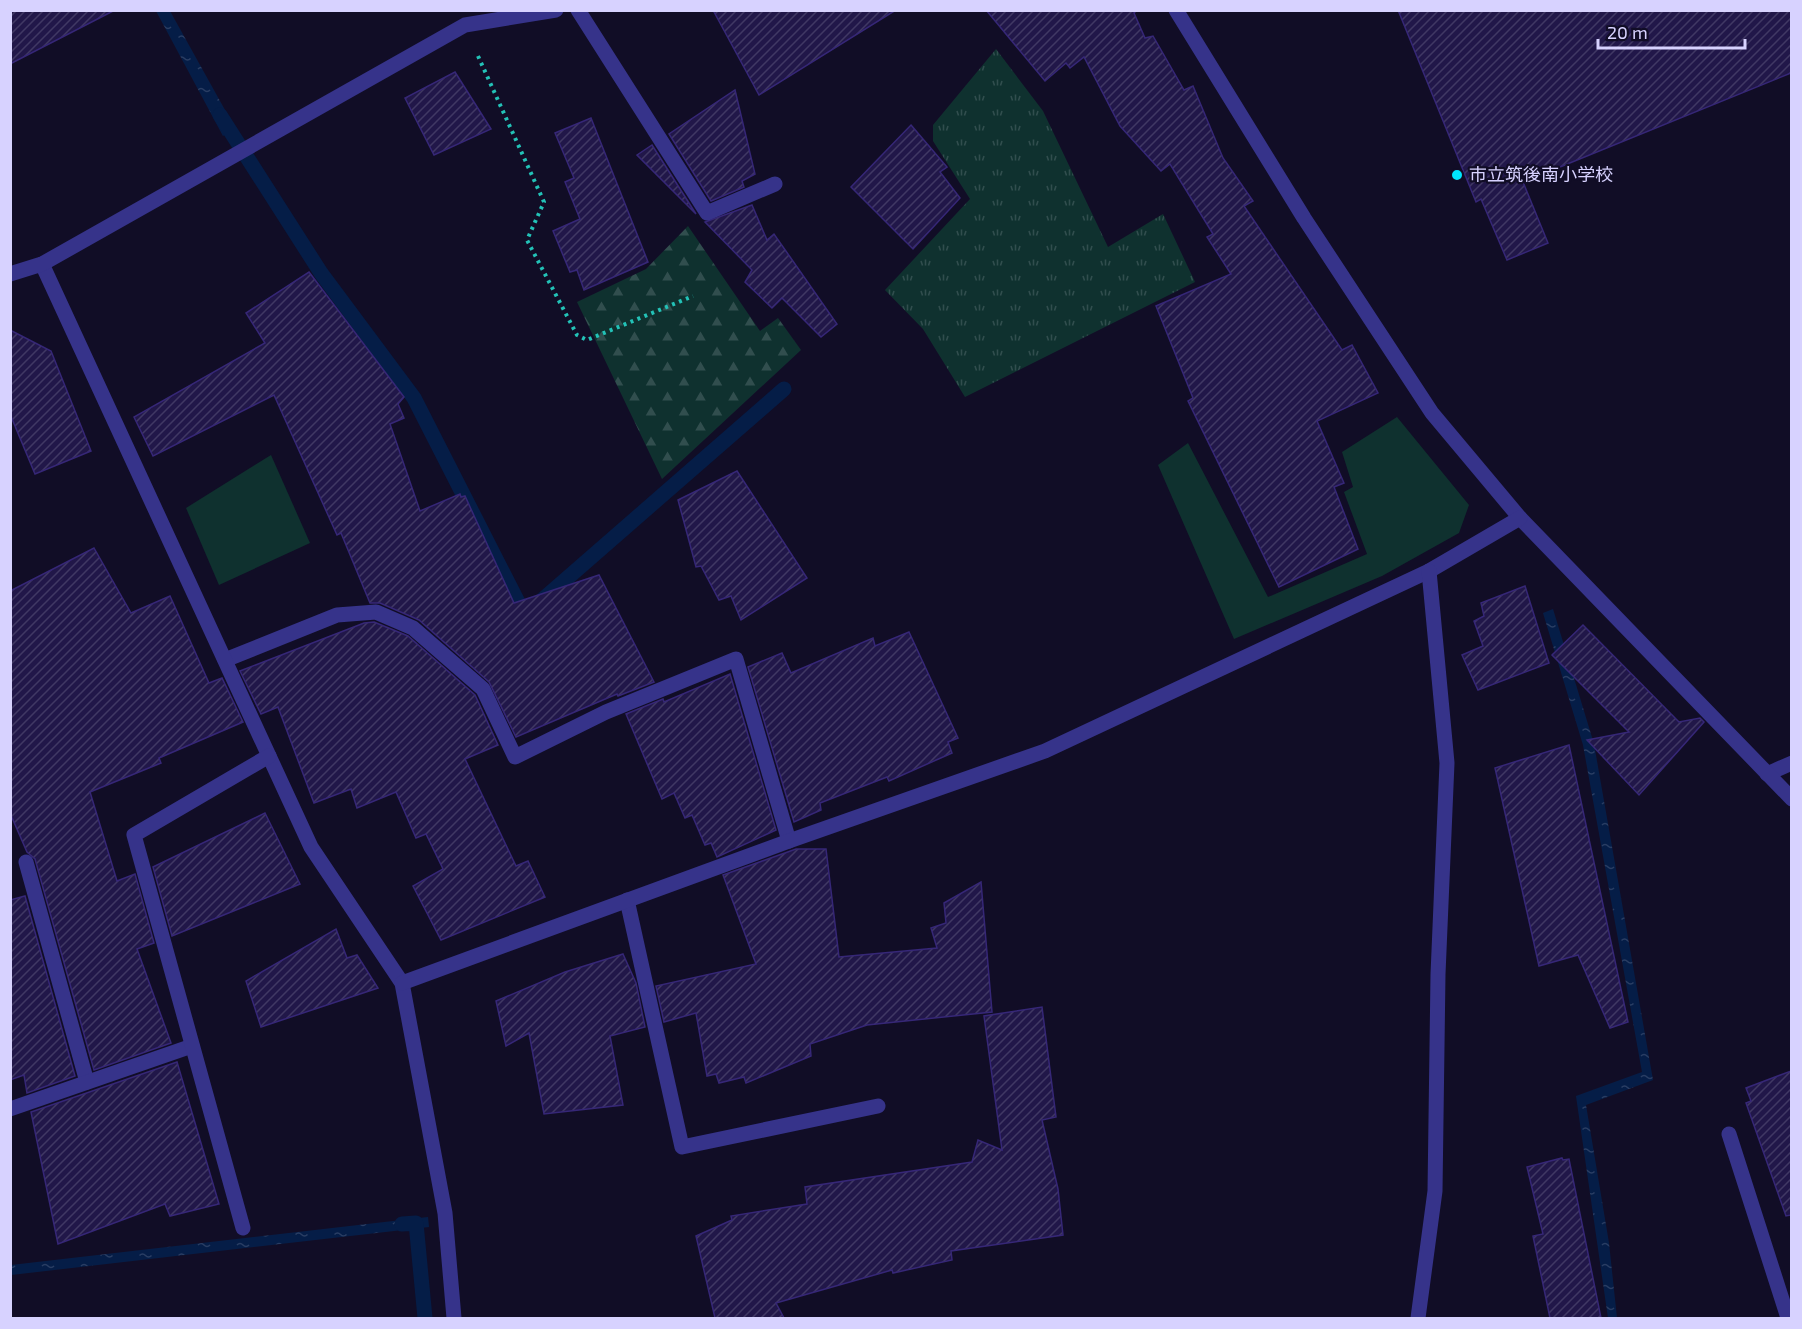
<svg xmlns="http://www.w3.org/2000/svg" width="1802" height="1329" font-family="'Exo 2','Noto Sans JP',sans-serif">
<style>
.grass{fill:url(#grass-tufts)}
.forest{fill:url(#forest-firs)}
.garden{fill:#0f312f}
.water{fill:url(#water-ripples)}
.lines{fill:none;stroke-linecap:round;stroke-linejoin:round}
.stream{stroke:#051d47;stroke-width:15}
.building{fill:url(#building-hatch);stroke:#362777;stroke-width:1.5}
.path{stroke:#23c2b7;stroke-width:4;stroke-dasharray:3 4.5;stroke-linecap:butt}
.service{stroke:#36338a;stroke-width:15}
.minor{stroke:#36338a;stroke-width:15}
.poi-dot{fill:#00e5fd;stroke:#110d26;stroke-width:2}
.labels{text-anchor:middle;stroke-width:4.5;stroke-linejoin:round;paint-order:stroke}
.poi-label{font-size:18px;fill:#d7d2ff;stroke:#110d26;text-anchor:start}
</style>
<defs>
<pattern id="grass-tufts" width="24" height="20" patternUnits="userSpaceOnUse" patternTransform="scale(1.5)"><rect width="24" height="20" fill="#0f312f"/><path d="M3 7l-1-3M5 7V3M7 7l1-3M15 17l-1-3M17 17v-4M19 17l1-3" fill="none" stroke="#314e4e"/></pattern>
<pattern id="forest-firs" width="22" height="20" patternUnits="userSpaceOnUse" patternTransform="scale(1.5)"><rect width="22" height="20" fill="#0f312f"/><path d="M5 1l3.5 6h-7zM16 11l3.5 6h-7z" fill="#314e4e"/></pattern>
<pattern id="water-ripples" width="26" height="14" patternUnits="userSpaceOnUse" patternTransform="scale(1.5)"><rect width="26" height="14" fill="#051d47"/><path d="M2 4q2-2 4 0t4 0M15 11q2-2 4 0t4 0" fill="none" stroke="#293d63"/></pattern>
<pattern id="building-hatch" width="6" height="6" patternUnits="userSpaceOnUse" patternTransform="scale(1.5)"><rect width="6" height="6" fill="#211749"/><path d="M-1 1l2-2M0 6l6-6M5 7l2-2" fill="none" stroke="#403864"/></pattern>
</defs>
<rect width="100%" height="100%" fill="#110d26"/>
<!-- grass -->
<path class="grass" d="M996,49L1043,111L1108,247L1163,214L1195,282L965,397L923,329L885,290L970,199L933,141V125Z"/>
<!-- forest -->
<path class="forest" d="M688,226L760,331L778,318L801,350L662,479L577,302L646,269Z"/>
<!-- garden -->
<g class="garden">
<path d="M1397,417L1469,505L1459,533L1382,576L1234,639L1158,465L1188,443L1268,597L1367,554L1344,492L1353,487L1342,452Z"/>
<path d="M271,455L310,543L219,585L186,508Z"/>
</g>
<!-- water -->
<g class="water">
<path d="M156,11H170L235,128L223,136Z"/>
<path d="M1553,609L1594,744L1653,1080L1586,1105L1609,1243L1617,1318H1608L1576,1096L1642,1072L1583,745L1543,613Z"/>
<path d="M428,1217L429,1227L11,1275V1265Z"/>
</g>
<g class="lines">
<!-- stream -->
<g class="stream">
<path d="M220,115L321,273L414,398L521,608H533L784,389"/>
<path d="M402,1224L416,1223L425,1318"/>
</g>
</g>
<!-- building -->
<g class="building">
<path d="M10,10H115L10,64Z"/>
<path d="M713,10H896L759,95Z"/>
<path d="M986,10H1137L1134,13L1145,38L1153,36L1184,90L1193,86L1223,158L1253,201L1244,206L1342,350L1352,345L1378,393L1317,421L1344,483L1334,487L1358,549L1279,587L1188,401L1193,398L1156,306L1231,274L1207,237L1213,234L1170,164L1161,171L1120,126L1084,57L1070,68L1066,63L1045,81Z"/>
<path d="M1398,10H1791V73L1523,182L1548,243L1507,260L1481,199L1476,202Z"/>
<path d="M455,72L491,129L434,155L405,98Z"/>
<path d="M735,90L755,174L742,181L744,187L711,201L669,134Z"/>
<path d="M591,118L648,262L584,290L577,270L570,272L553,231L580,219L565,182L574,178L555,133Z"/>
<path d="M911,125L947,167L940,172L960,198L913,249L851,187Z"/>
<path d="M652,145L696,214L637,155Z"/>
<path d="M752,205L767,240L774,234L837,324L821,337L782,298L772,308L745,282L752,270L705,222Z"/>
<path d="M309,272L404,397L398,404L404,418L390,424L420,511L460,494L461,497L465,496L514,603L599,575L654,682L618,696L617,694L516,737L489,682L419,620L380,603H370L341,533L337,535L274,395L153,456L134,417L265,343L246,313Z"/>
<path d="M10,330L51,351L91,451L35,474L10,414Z"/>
<path d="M737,471L807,578L741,620L731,596L719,600L701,566L696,567L678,500Z"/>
<path d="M94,548L131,613L170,596L209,683L222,678L243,722L159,758L161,763L90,792L117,881L135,874L154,943L137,949L171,1043L94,1070L35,859L27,852L10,813V591Z"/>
<path d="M1525,586L1549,663L1478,690L1462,655L1483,646L1474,621L1484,616L1481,603Z"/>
<path d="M374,622L408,636L475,695L498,745L465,759L516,866L528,861L545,897L441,940L413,886L443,869L426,834L416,838L396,792L357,808L351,789L314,803L278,707L261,714L240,671L364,623Z"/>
<path d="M1583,625L1679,722L1700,718L1704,722L1639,795L1587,740L1629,732L1552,655Z"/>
<path d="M909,632L958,738L948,742L952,753L889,781L887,777L820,803L821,810L794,822L748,667L782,653L791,673L873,638L875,646Z"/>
<path d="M730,674L776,830L717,857L711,843L705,845L692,815L685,818L674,793L662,799L626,714L663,699L664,702Z"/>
<path d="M1569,745L1628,1022L1610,1028L1578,955L1539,966L1495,768Z"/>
<path d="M265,813L300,884L172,936L153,867Z"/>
<path d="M796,849H826L839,957L937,948L931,928L946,923L944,903L981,882L992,1012L867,1025L810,1044L811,1056L746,1083L744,1077L719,1083L716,1074L707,1076L696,1013L664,1022L656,986L756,964L723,875Z"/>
<path d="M25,896L75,1076L27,1093L24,1075L10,1080V900Z"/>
<path d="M336,929L347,958L357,955L378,988L261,1027L246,981Z"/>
<path d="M623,954L636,983L645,1027L610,1036L623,1105L544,1114L529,1033L506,1046L496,1001L565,972Z"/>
<path d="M1042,1007L1056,1117L1042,1120L1058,1189L1063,1235L951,1251L952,1260L893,1273L892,1270L776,1303L784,1318H715L696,1236L732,1220L731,1216L807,1204L805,1187L972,1162L978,1140L1002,1150L984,1016Z"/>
<path d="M177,1062L219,1204L170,1216L165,1204L58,1244L31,1112Z"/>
<path d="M1791,1071V1215L1786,1216L1746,1103L1751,1101L1746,1088Z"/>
<path d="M1562,1158L1563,1160L1569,1159L1601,1318H1550L1533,1236L1543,1234L1527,1167Z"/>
</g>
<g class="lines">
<!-- path -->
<path class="path" d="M478,56L544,202L527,240L577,335L587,340L693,296"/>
<!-- service -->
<g class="service">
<path d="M225,660L337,615L376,612L413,628L483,689L515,757L606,712L736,659L789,841"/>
<path d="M1767,774L1792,763"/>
</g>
<!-- minor -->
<g class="minor">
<path d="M578,10L707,213L775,184"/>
<path d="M1176,10L1304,218L1432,413L1520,518L1792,799"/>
<path d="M42,264L311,847L402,983L445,1213L454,1318"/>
<path d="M10,274L42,264L465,25L556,10"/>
<path d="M26,862L87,1082"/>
<path d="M627,900L682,1147L878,1106"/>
<path d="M402,983L789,841L1045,751L1429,571L1520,518"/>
<path d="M10,1109L192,1046"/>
<path d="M1729,1134L1788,1318"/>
<path d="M243,1228L134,835L269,756"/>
<path d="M1418,1318L1435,1191L1438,974L1447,763L1429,571"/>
</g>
</g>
<!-- markers -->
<circle class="poi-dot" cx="1457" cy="175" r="6"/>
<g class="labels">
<!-- poi labels -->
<g class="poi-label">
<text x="1469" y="181">市立筑後南小学校</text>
</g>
</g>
<!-- border -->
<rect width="1802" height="1329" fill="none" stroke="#d7d2ff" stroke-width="24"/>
<!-- scale -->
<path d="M1598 39v9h147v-9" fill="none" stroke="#d7d2ff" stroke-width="3"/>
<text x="1607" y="39" font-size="18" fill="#d7d2ff" stroke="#110d26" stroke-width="4.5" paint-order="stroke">20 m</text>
</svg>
